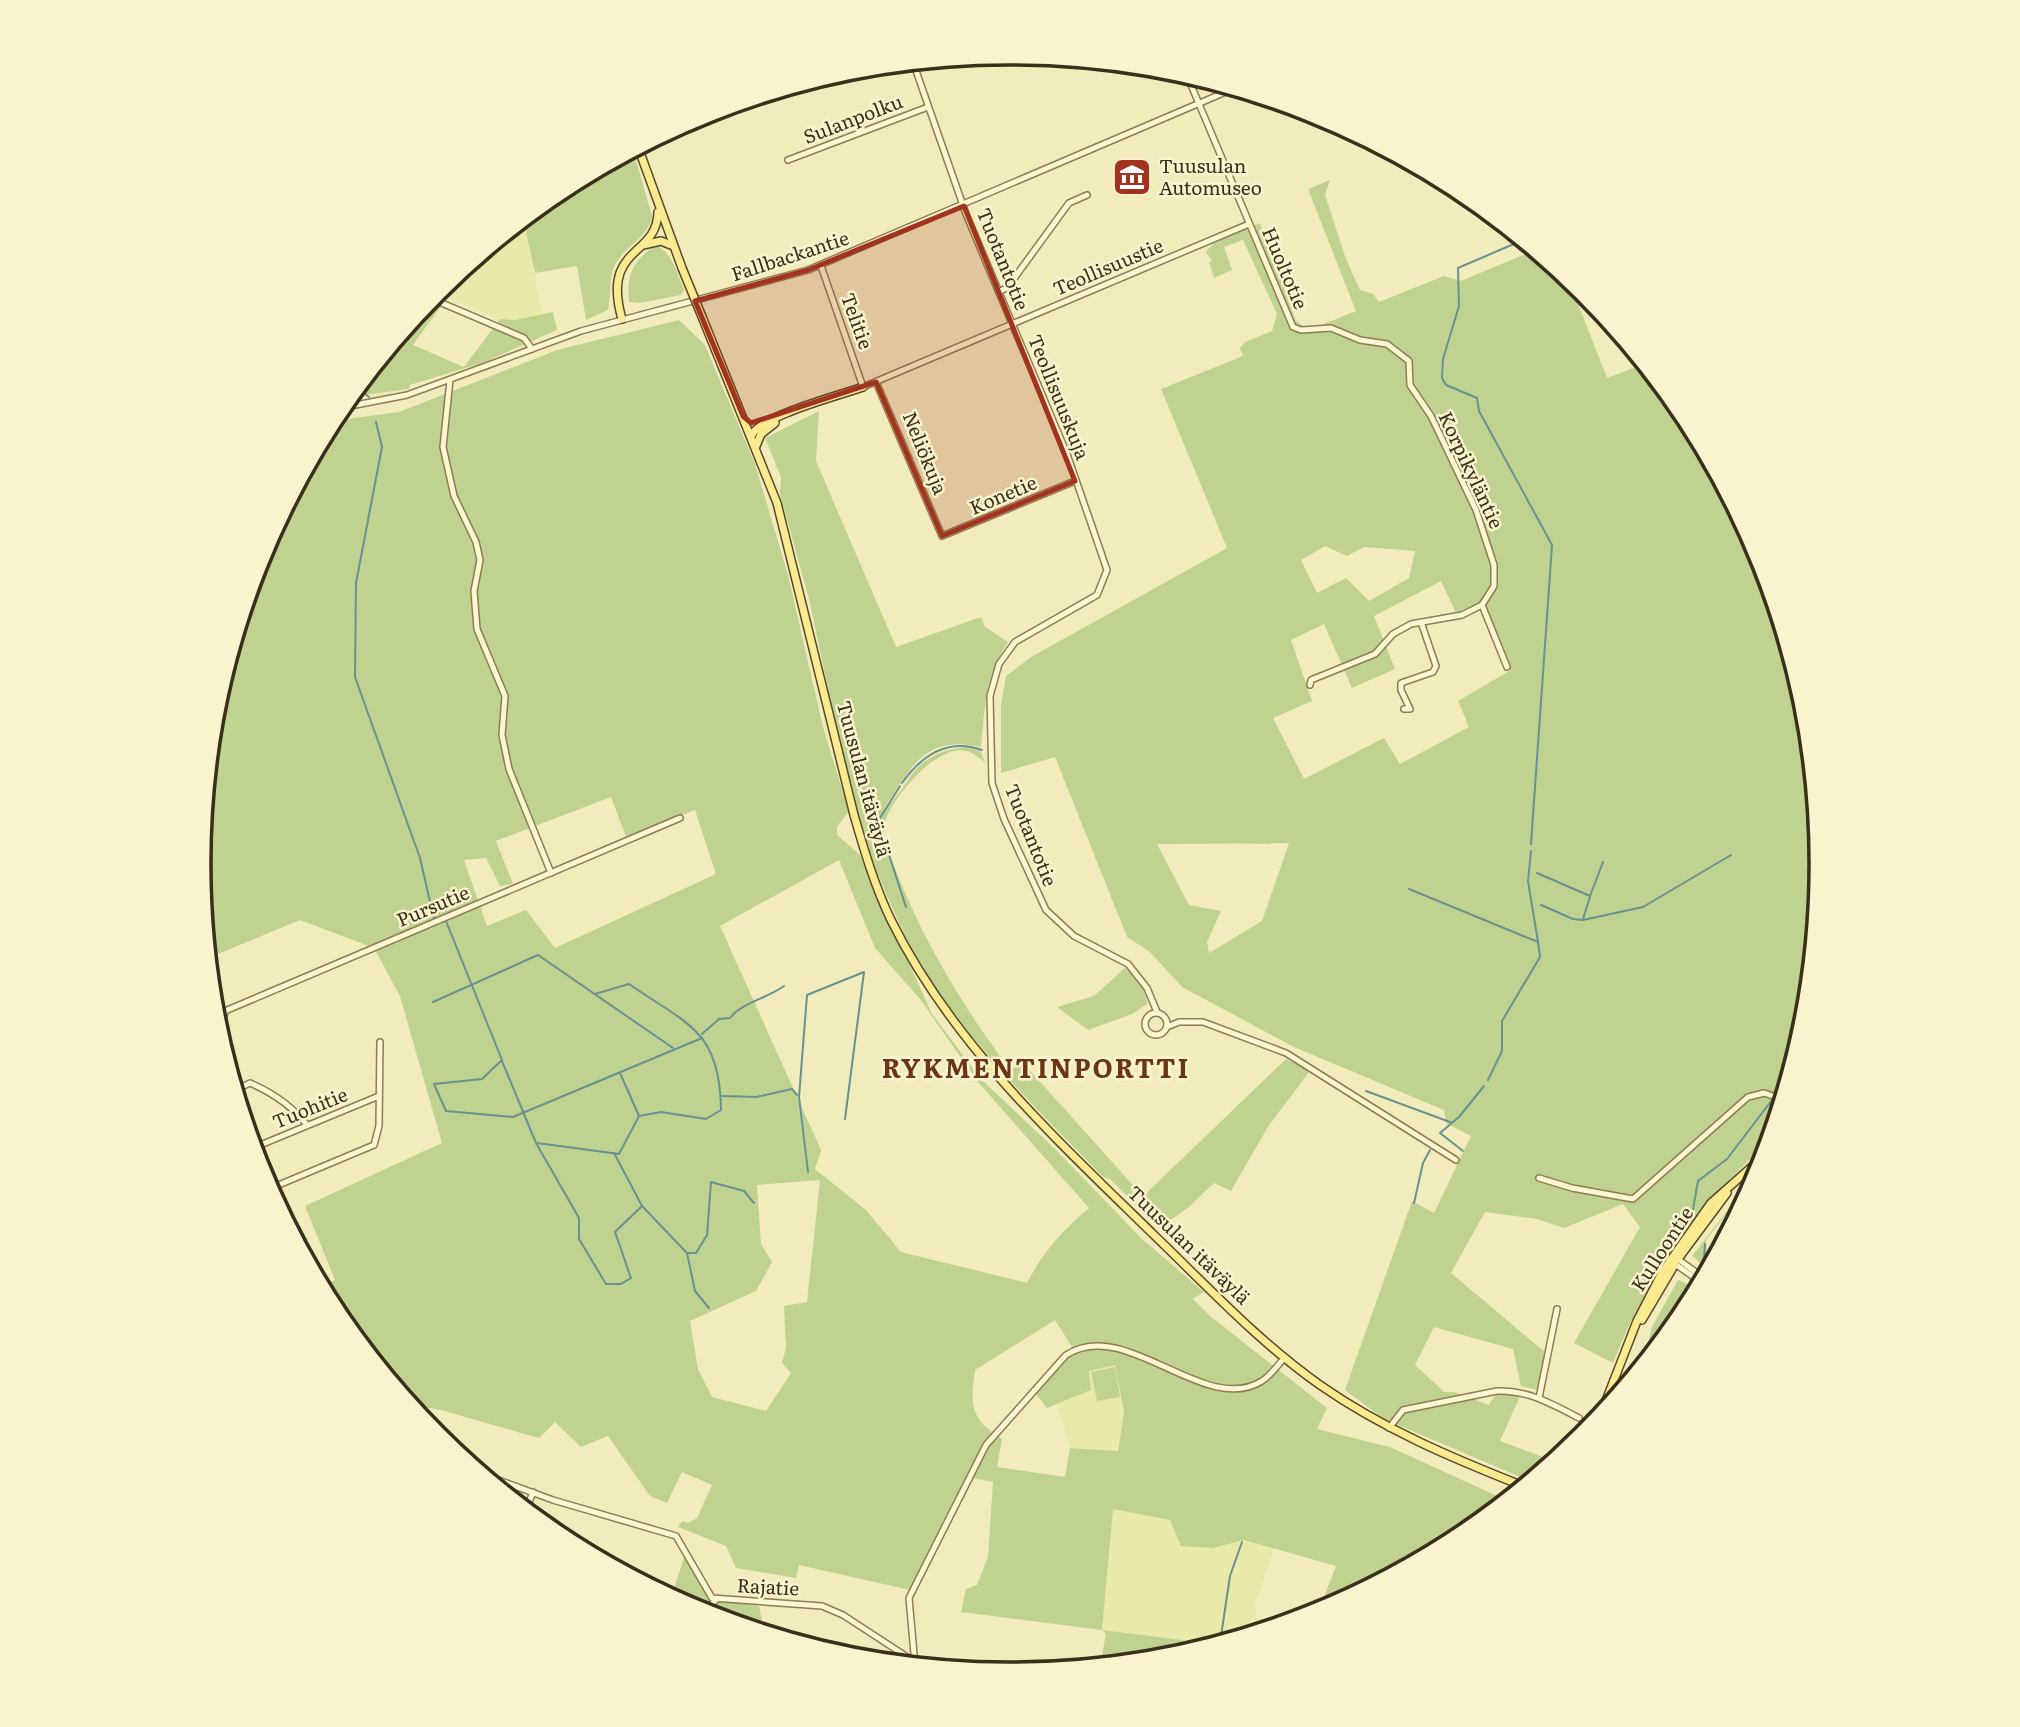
<svg xmlns="http://www.w3.org/2000/svg" width="2020" height="1727" font-family="Literata,serif">
<style>
.farmland{fill:#e9e9aa}
.green{fill:#bfd290;fill-rule:evenodd}
.lines{fill:none;stroke-linecap:round;stroke-linejoin:round}
.stream{stroke:#68928f;stroke-width:2}
.minor-casing{stroke:#8d7c54;stroke-width:8}
.major-casing{stroke:#594829;stroke-width:10}
.minor{stroke:#fcf7d1;stroke-width:5}
.major{stroke:#fbeb90;stroke-width:7}
.major-bridge-casing{stroke:#594829;stroke-width:10;stroke-linecap:butt}
.major-bridge{stroke:#fbeb90;stroke-width:7}
.marked{fill:#a2331e;fill-opacity:0.2;stroke:#a2331e;stroke-width:5;stroke-linejoin:round}
.labels{text-anchor:middle;stroke-width:5;stroke-linejoin:round;paint-order:stroke}
.street-label{font-size:19px;fill:#3a2f1b;stroke:#f9f4ce}
.poi-label{font-size:19px;fill:#3a2f1b;stroke:#f9f4ce;text-anchor:start}
.district-label{font-size:26px;font-weight:bold;letter-spacing:2px;fill:#6c3615;stroke:#f9f4ce}
.rim{fill:none;stroke:#3a2f1b;stroke-width:3.5}
</style>
<rect width="100%" height="100%" fill="#f2ecbd"/>
<!-- farmland -->
<g class="farmland">
<path d="M523,219L542,314L515,320L500,319L434,293Z"/>
<path d="M1115,1365L1124,1412L1117,1451L1070,1448L1057,1404L1091,1390L1089,1371Z"/>
<path d="M1113,1508L1170,1520L1213,1548L1244,1540L1274,1548L1255,1605L1257,1620L1251,1618L1245,1636L1229,1641L1224,1639L1216,1644L1102,1630Z"/>
</g>
<!-- green -->
<g class="green">
<path d="M633,150L652,216C649,236 629,244 618,260C607,274 612,294 608,310L586,320L577,266L535,273L523,219L560,189Z"/>
<path d="M1330,180L1325,195L1346,259L1360,290L1373,294L1379,302L1444,276L1461,281L1535,250L1567,276L1607,378L1644,364L1685,413L1759,554L1805,706L1821,864L1805,1022L1769,1140L1719,1190L1687,1229L1631,1321L1613,1363L1574,1343L1640,1227L1623,1204L1564,1228L1537,1219L1485,1212L1451,1273L1546,1353L1538,1390L1521,1386L1513,1349L1434,1327L1415,1365L1444,1392H1454L1489,1405L1498,1391L1521,1394L1500,1441L1554,1461L1534,1477L1525,1479L1384,1419L1345,1390L1412,1201L1434,1213L1471,1136L1446,1123L1444,1110L1294,1047L1182,987L1150,952L1127,937L1055,757L1001,773V705L1006,676L1031,657L1227,548L1161,389L1243,356L1240,348L1245,342L1272,331L1277,314L1243,240L1224,247L1232,270L1214,278L1209,262L1212,261L1206,252C1217,236 1243,230 1260,223L1296,321L1309,330L1356,311L1308,189ZM1325,546L1347,556L1364,547L1415,551L1409,578L1369,601L1346,578L1317,593L1301,560ZM1441,581L1456,613L1483,601L1511,670L1458,701L1469,727L1400,764L1384,738L1304,779L1273,718L1312,701L1291,640L1324,624L1352,688L1395,669L1374,616ZM1289,843L1262,921L1209,953L1207,942L1221,911L1189,905L1157,844Z"/>
<path d="M655,245C671,250 678,275 684,290L681,295L640,303L629,302C626,274 633,262 655,245Z"/>
<path d="M434,293L447,298L413,345L464,367L500,319L515,320L553,312L557,330L482,363L410,385L409,389L348,397Z"/>
<path d="M679,320L705,345L755,464L788,575L824,731L849,811L837,827V835L860,855L932,1014L981,1079L1057,1151L1142,1239L1204,1292L1193,1299L1210,1316L1327,1408L1317,1429L1390,1447L1506,1500L1460,1538L1318,1613L1336,1566L1244,1540L1213,1548L1181,1546L1170,1520L1113,1509L1102,1630L1183,1640L1178,1656L1100,1666L1106,1634L1102,1630L961,1612L966,1589L977,1585L988,1557L993,1482L967,1477L910,1590L799,1565L796,1578L736,1568L726,1546L678,1527L682,1521L688,1523L697,1518L712,1485L682,1472L667,1503L650,1496L608,1436L581,1447L555,1422L539,1438L441,1410L410,1405L353,1335L342,1305L332,1308L320,1286L335,1280L305,1206L442,1143L400,996L374,948L300,920L208,958L199,863L215,705L261,553L332,421L399,412L557,350ZM611,797L626,837L695,810L716,874L555,948L526,910L487,926L464,860L486,858L500,886L513,884L496,841ZM839,860L875,948L920,999L978,1082L1089,1208C1062,1231 1043,1252 1027,1283L901,1252L866,1210L815,1169L821,1150L720,926ZM820,1180L807,1302L784,1306L786,1348L782,1363L791,1373L766,1411L712,1397L698,1369L690,1321L756,1291L772,1262L761,1244L757,1185ZM1055,1320L1072,1347L1067,1359L1036,1394L1047,1408L1091,1390L1089,1371L1115,1365L1124,1412L1118,1451L1070,1448L1065,1477L997,1467L1002,1439C970,1419 970,1405 975,1370Z"/>
<path d="M819,411L816,461L896,647L981,617L985,627L1008,642C985,675 985,708 981,747C923,734 911,769 882,811C908,791 909,760 949,750C965,747 964,745 980,750L985,762C979,759 974,753 967,751C950,746 927,764 916,776C904,789 885,810 884,830C884,845 893,862 898,876C926,946 965,1009 1010,1070L1023,1063L1141,1194L1133,1202L1110,1179L1103,1177C1028,1100 943,1020 898,920C883,888 869,855 860,821C854,798 853,781 844,763L809,599L780,494L781,477L765,438Z"/>
<path d="M1125,968C1136,977 1146,988 1147,1004L1132,1014L1088,1030L1057,1007L1094,996Z"/>
<path d="M1286,1059L1310,1071L1269,1125L1231,1191L1214,1183L1189,1207L1159,1228L1135,1204Z"/>
<path d="M1746,1187L1750,1191L1740,1210L1734,1204L1706,1240L1707,1261L1711,1264L1708,1269L1692,1256Z"/>
<path d="M1678,1280L1698,1289L1684,1314L1658,1346L1648,1344L1652,1327Z"/>
<path d="M1115,1367L1120,1397L1097,1401L1091,1372Z"/>
<path d="M685,1555L709,1599L759,1606L764,1632L699,1613L671,1598Z"/>
</g>
<g class="lines">
<!-- stream -->
<g class="stream">
<path d="M1523,240L1458,268L1459,306L1443,359L1442,378L1446,385L1477,398L1479,411L1552,545L1531,844"/>
<path d="M364,378V393L369,397"/>
<path d="M376,422L382,447L356,583L355,677L420,858L434,919"/>
<path d="M902,783C922,755 948,738 982,750"/>
<path d="M900,786L878,821L906,907"/>
<path d="M1531,851L1528,881L1538,942"/>
<path d="M1537,873L1590,896L1603,862"/>
<path d="M1409,889L1538,942L1540,957L1502,1021V1051L1488,1080"/>
<path d="M1541,905L1573,919L1583,920L1643,907L1731,855"/>
<path d="M1583,919L1590,897"/>
<path d="M446,921L502,1060L482,1079L434,1084L446,1111L513,1117L702,1038"/>
<path d="M595,994L629,984C688,1025 720,1030 721,1110L706,1119L661,1112L639,1116"/>
<path d="M433,1002L538,955L673,1048"/>
<path d="M702,1034L719,1019L730,1018C741,1003 768,998 784,986"/>
<path d="M502,1061L536,1143L579,1218V1239L606,1284H621L631,1278L615,1232L642,1206"/>
<path d="M1366,1091L1450,1122"/>
<path d="M1783,1091L1785,1089"/>
<path d="M722,1096L756,1097L792,1089L797,1095"/>
<path d="M537,1143L619,1154L639,1116L620,1073"/>
<path d="M1463,1151L1440,1133L1459,1117L1484,1086"/>
<path d="M614,1153L642,1206L687,1253L695,1291L709,1308"/>
<path d="M808,1172L799,1097L807,995L864,972L845,1119"/>
<path d="M1414,1203L1423,1163L1430,1150"/>
<path d="M1692,1215L1698,1181L1727,1159L1772,1100"/>
<path d="M1705,1244L1704,1258L1710,1266"/>
<path d="M688,1253H696L707,1235L711,1182L744,1191L754,1203"/>
<path d="M1220,1643L1230,1576L1242,1542"/>
</g>
<!-- minor casing -->
<g class="minor-casing">
<g id="minor">
<path d="M913,62L966,214L1067,454L1107,570L1097,595L1015,642L999,664L990,696L992,783L1004,819L1046,910L1074,936L1128,964L1147,988L1157,1012"/>
<path d="M1113,63L1114,65"/>
<path d="M1186,73L1293,327L1301,330L1331,328L1360,340L1387,344L1409,361L1410,385L1431,416L1476,510L1494,565V586L1482,605L1462,615L1411,624L1393,634L1375,654L1311,680L1310,685"/>
<path d="M788,160L928,107"/>
<path d="M821,266L863,387L1249,224"/>
<path d="M1000,291L1007,288L1069,203L1087,195"/>
<path d="M430,298L524,338L532,349"/>
<path d="M450,380L443,447L454,496L476,542L480,560L474,591L477,629L505,696L502,735L509,769L551,873"/>
<path d="M876,382L942,536L1075,481"/>
<path d="M340,408L407,395L581,331L808,270L1235,88"/>
<path d="M1482,605L1507,667"/>
<path d="M1404,709H1410L1401,690V683L1433,672L1436,666L1421,622"/>
<circle cx="1156" cy="1024" r="11"/>
<path d="M1167,1027L1179,1022H1203L1286,1053L1456,1160"/>
<path d="M220,1039L225,1011L680,818"/>
<path d="M235,1090L250,1083C271,1092 292,1106 307,1125"/>
<path d="M253,1148L379,1096"/>
<path d="M1539,1178L1572,1188L1633,1199L1748,1097L1764,1093L1782,1099"/>
<path d="M269,1189L374,1145L379,1126L380,1042"/>
<path d="M1675,1257L1704,1278"/>
<path d="M1672,1262L1701,1282"/>
<path d="M1539,1398L1557,1309"/>
<path d="M1389,1428L1403,1410L1497,1391C1528,1390 1552,1404 1579,1418"/>
<path d="M482,1474L553,1500L676,1536L712,1598L822,1606L843,1615L915,1662"/>
<path d="M526,1510L533,1492"/>
<path d="M698,1612L705,1611L716,1600"/>
<path d="M915,1662L984,1672"/>
<path d="M915,1665L909,1598L986,1445L1066,1355C1126,1316 1204,1417 1262,1381C1271,1375 1278,1365 1285,1357"/>
</g>
</g>
<!-- major casing -->
<g class="major-casing">
<g id="major">
<path d="M638,147L682,268"/>
<path d="M643,245L661,241L671,245"/>
<path d="M622,319C601,245 657,258 658,212"/>
<path d="M703,319L777,503L854,815C864,850 875,887 891,920C952,1044 1057,1140 1155,1236C1208,1287 1259,1342 1320,1385C1383,1429 1452,1458 1523,1486"/>
<path d="M752,435C760,416 841,395 863,387"/>
<path d="M756,446L761,434L775,423"/>
<path d="M1642,1320L1678,1259L1727,1193"/>
<path d="M1600,1416L1637,1321L1663,1271L1711,1203L1765,1155"/>
</g>
</g>
<!-- minor -->
<use href="#minor" class="minor"/>
<!-- major -->
<use href="#major" class="major"/>
<!-- major-bridge casing -->
<g class="major-bridge-casing">
<path id="major-bridge" d="M682,268L703,319"/>
</g>
<!-- major-bridge -->
<use href="#major-bridge" class="major-bridge"/>
</g>
<!-- marked area -->
<path class="marked" d="M964,206L1075,481L942,536L876,382L751,423L743,416L695,301L808,270Z"/>
<!-- icons -->
<defs>
<g id="museum-square" transform="scale(2.0125)"><rect x="-9" y="-9" width="18" height="18" rx="4" fill="#a2331e" stroke="#f9f4ce"/><path d="M0-6L6-3V-2H-6V-3ZM-5-1h2V3h-2ZM-1-1h2V3h-2ZM3-1h2V3H3ZM-6 4H6V6H-6Z" fill="#fff"/></g>
</defs>
<g fill-rule="evenodd">
<use href="#museum-square" x="1132" y="177"/>
</g>
<g class="labels">
<!-- street labels -->
<g class="street-label">
<text transform="translate(853 119) rotate(-21)" y="7">Sulanpolku</text>
<text transform="translate(790 256) rotate(-18)" y="7">Fallbackantie</text>
<text transform="translate(1003 259) rotate(68)" y="7">Tuotantotie</text>
<text transform="translate(1108 267) rotate(-23)" y="7">Teollisuustie</text>
<text transform="translate(1285 268) rotate(67)" y="7">Huoltotie</text>
<text transform="translate(857 321) rotate(70)" y="7">Telitie</text>
<text transform="translate(1059 397) rotate(68)" y="7">Teollisuuskuja</text>
<text transform="translate(925 453) rotate(68)" y="7">Neliökuja</text>
<text transform="translate(1471 470) rotate(65)" y="7">Korpikyläntie</text>
<text transform="translate(1003 495) rotate(-23)" y="7">Konetie</text>
<text transform="translate(864 779) rotate(75)" y="7">Tuusulan itäväylä</text>
<text transform="translate(1031 835) rotate(68)" y="7">Tuotantotie</text>
<text transform="translate(433 906) rotate(-23)" y="7">Pursutie</text>
<text transform="translate(310 1108) rotate(-22)" y="7">Tuohitie</text>
<text transform="translate(1189 1245) rotate(44)" y="7">Tuusulan itäväylä</text>
<text transform="translate(1662 1249) rotate(-57)" y="7">Kulloontie</text>
<text transform="translate(768 1587) rotate(3)" y="7">Rajatie</text>
</g>
<!-- poi labels -->
<g class="poi-label">
<text x="1159" y="173">Tuusulan<tspan x="1159" dy="22">Automuseo</tspan></text>
</g>
<!-- district labels -->
<g class="district-label">
<text x="1036" y="1078">RYKMENTINPORTTI</text>
</g>
</g>
<!-- crop -->
<path d="M0 0H2020V1727H0ZM1009 65H1011A798 798 0 0 1 1809 863V864A798 798 0 0 1 1011 1662H1009A798 798 0 0 1 211 864V863A798 798 0 0 1 1009 65Z" fill="#f9f4ce" fill-rule="evenodd"/>
<path class="rim" d="M1009 65H1011A798 798 0 0 1 1809 863V864A798 798 0 0 1 1011 1662H1009A798 798 0 0 1 211 864V863A798 798 0 0 1 1009 65Z"/>
</svg>
